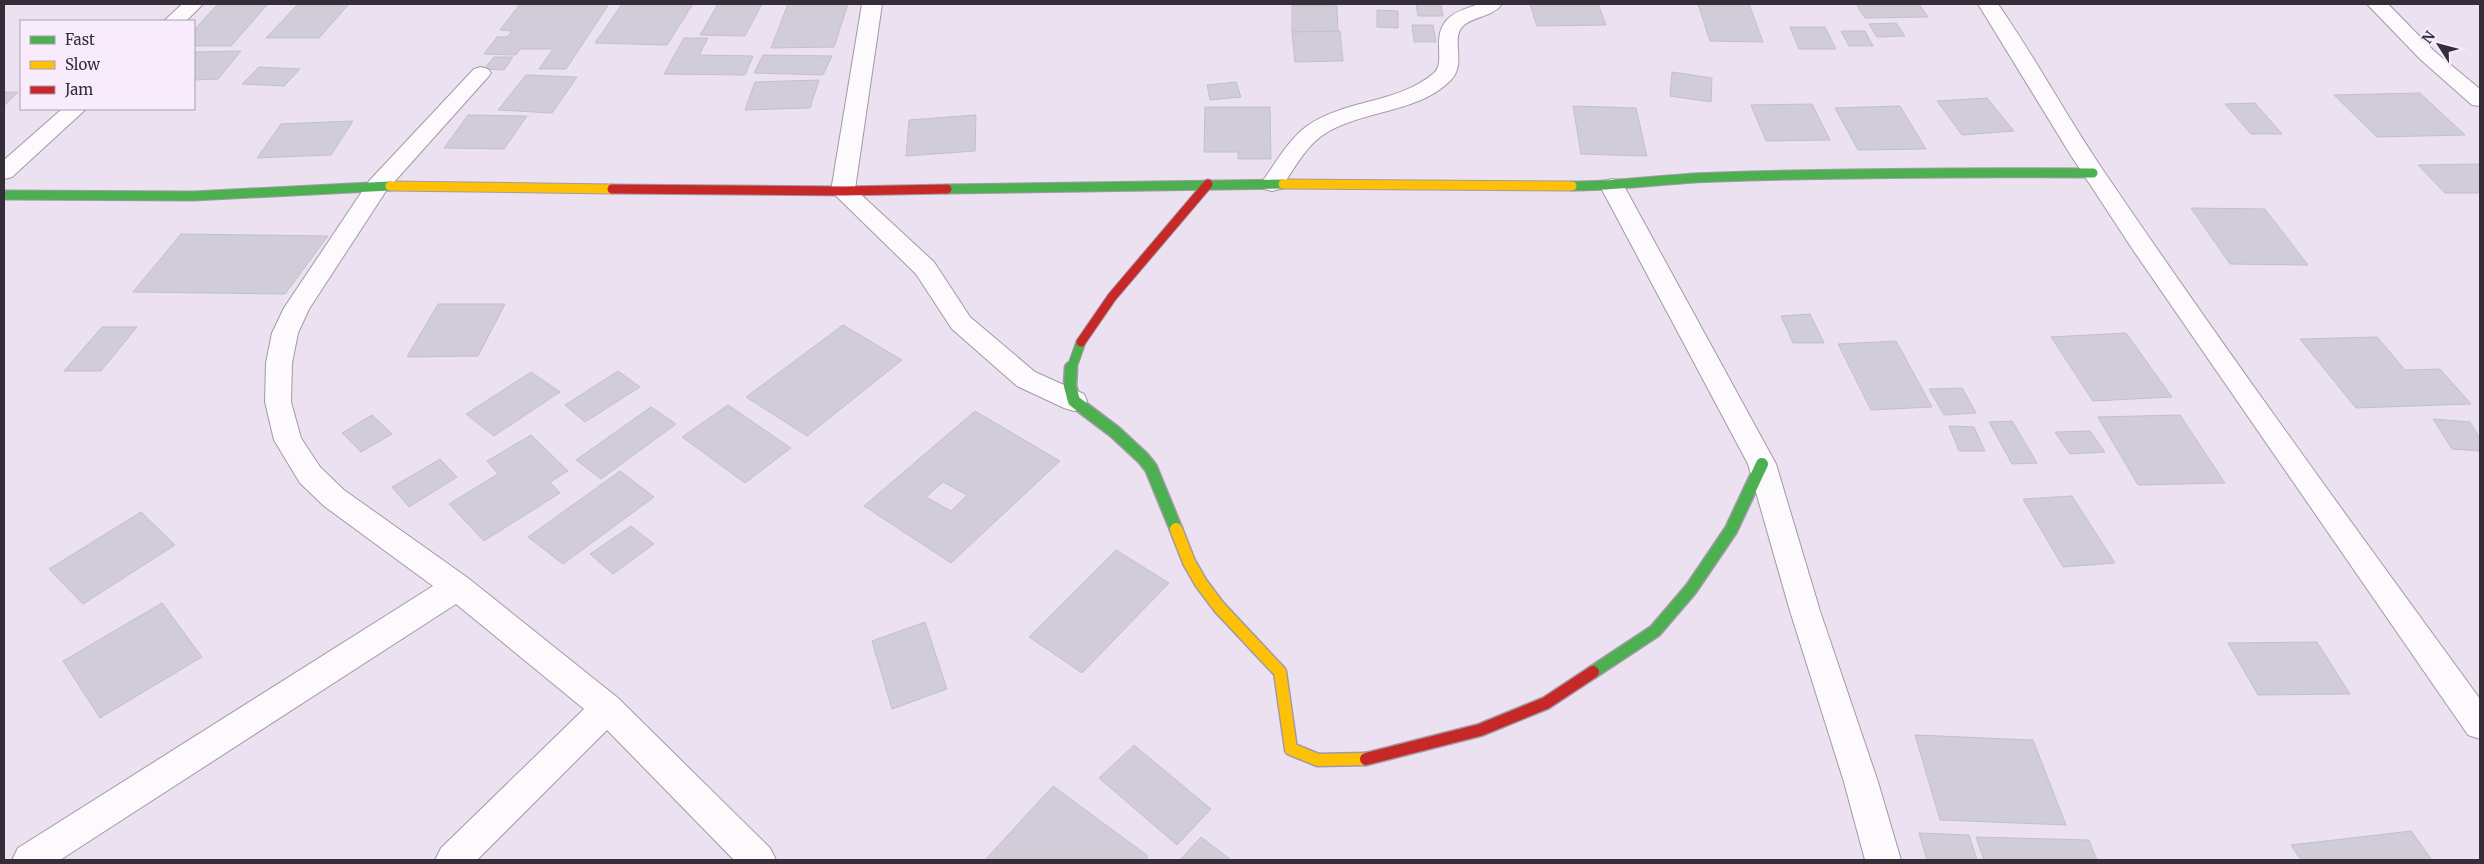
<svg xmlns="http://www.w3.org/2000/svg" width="2484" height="864" font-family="Merriweather,serif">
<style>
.building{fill:#d0ccd8;stroke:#c4bfcc;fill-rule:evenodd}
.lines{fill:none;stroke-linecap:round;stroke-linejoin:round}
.street-casing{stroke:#a29aa5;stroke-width:2}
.fast-far1-casing{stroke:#a29aa5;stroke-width:11}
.fast-casing{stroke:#a29aa5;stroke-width:15}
.slow-far1-casing{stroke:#a29aa5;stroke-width:11}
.slow-casing{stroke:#a29aa5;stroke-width:15}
.jam-far1-casing{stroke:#a29aa5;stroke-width:11}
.jam-casing{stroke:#a29aa5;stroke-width:15}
.street{fill:#fcfafd;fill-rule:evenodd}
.fast-far1{stroke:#4caf50;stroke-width:9}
.fast{stroke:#4caf50;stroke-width:12}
.slow-far1{stroke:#ffc107;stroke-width:9}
.slow{stroke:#ffc107;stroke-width:12}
.jam-far1{stroke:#c62828;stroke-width:9}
.jam{stroke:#c62828;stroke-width:12}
</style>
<rect width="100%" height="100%" fill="#ece1f0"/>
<!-- building -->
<g class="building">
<path d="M218,4H268L231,46H194V30Z"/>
<path d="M298,4H349L319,38H266Z"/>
<path d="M520,4H609L566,69H539L553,49H520L516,55L484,54L497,37H507L512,31L500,30Z"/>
<path d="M622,4H693L667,45L595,43Z"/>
<path d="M718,4H762L745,36L700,35Z"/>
<path d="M788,4H848L834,47L771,48Z"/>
<path d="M1416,4H1441L1443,16H1418Z"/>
<path d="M1530,4H1598L1606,25L1537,26Z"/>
<path d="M1698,4H1749L1763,42L1710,41Z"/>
<path d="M1856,4H1919L1928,17L1865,18Z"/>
<path d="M1292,5L1337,6L1338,33L1292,32Z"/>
<path d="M1377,10L1398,11V28L1377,27Z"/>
<path d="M1896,23L1905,36L1877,37L1869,24Z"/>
<path d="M1412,25H1433L1436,42H1414Z"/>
<path d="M1790,27H1825L1836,49H1799Z"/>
<path d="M1340,31L1343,61L1295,62L1292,32Z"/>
<path d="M1841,31H1865L1873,46H1849Z"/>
<path d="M684,38H708L699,55L753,56L745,75L664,74Z"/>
<path d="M241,51L218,79L194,80V52Z"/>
<path d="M763,55L832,56L823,75L754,73Z"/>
<path d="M494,57H513L504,70L484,69Z"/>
<path d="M259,67L300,69L284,86L242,84Z"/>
<path d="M1672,72L1712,78L1711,102L1670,96Z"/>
<path d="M526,75L577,77L552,113L498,110Z"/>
<path d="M819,80L810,108L745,110L755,82Z"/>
<path d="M1236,82L1241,97L1210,100L1207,85Z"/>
<path d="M4,92H18L4,106Z"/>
<path d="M2420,93L2465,135L2377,137L2334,95Z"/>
<path d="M1987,98L2014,131L1962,135L1937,101Z"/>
<path d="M2255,103L2282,134H2251L2225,104Z"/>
<path d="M1812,104L1830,140L1766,141L1751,105Z"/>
<path d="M1573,106L1636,108L1647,156L1581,154Z"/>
<path d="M1900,106L1926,149L1858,150L1835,108Z"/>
<path d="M1205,107H1270L1271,159H1238V152H1204Z"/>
<path d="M468,115L527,116L504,149L444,148Z"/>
<path d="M976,115L975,151L906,156L909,120Z"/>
<path d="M353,121L331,155L257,158L281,124Z"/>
<path d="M2480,164V193H2445L2418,165Z"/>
<path d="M2191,208L2265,209L2308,265L2230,264Z"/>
<path d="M181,234L328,236L285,294L133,292Z"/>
<path d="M438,304H505L478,356L407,357Z"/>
<path d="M1810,314L1824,343H1793L1781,316Z"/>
<path d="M843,325L902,360L807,436L746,397Z"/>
<path d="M102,327H137L101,371H64Z"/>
<path d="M2126,333L2172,397L2093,401L2051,337Z"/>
<path d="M2377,337L2405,370L2440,369L2471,404L2356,408L2300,339Z"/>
<path d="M1896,341L1932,407L1871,410L1838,344Z"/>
<path d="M618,371L640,387L585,422L565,405Z"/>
<path d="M531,372L560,392L494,436L466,414Z"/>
<path d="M1962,388L1976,413L1944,415L1929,389Z"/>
<path d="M728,405L791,448L745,483L682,437Z"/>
<path d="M651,407L676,424L601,479L576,460Z"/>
<path d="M975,411L1060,461L951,563L864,506ZM943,482L967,495L951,511L926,497Z"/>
<path d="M372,415L392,434L361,452L342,433Z"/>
<path d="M2180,415L2225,483L2138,485L2098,417Z"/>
<path d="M2433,419L2470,422L2480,438V451L2452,449Z"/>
<path d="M2012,421L2037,463L2012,464L1989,422Z"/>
<path d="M1949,426L1974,427L1985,451H1959Z"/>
<path d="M2090,431L2105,452L2070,454L2055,432Z"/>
<path d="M531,435L568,471L550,482L560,493L484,541L449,504L498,474L487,461Z"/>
<path d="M440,459L457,477L409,507L392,487Z"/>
<path d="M620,471L654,497L563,564L528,537Z"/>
<path d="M2072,496L2115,563L2063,567L2023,499Z"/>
<path d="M141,512L175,545L83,604L49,569Z"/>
<path d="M631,526L654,544L613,574L590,554Z"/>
<path d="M1116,550L1169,583L1082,673L1029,637Z"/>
<path d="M162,603L202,657L100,718L63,661Z"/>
<path d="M925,622L947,689L892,709L872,641Z"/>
<path d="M2317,642L2350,694L2258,695L2228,643Z"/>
<path d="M1915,735L2033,740L2066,825L1940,820Z"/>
<path d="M1134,745L1211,809L1177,845L1099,778Z"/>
<path d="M1053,786L1148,856L1145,860H985Z"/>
<path d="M2411,831L2432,860H2301L2291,845Z"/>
<path d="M1919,833L1969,835L1977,860H1927Z"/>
<path d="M1201,837L1231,860H1180Z"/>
<path d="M1976,837L2089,840L2097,860H1984Z"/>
</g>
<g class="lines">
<!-- street casing -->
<g class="street-casing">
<g id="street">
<path d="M182,4H203L186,21H164Z"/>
<path d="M862,4H882L855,189L934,262L970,317L1035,372L1084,394L1087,401L1084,408L1074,411L1064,408L1017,386L952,329L916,274L831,191Z"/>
<path d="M1478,4H1502C1493,17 1474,16 1463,26C1450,39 1467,63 1451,80C1419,113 1363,110 1326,133C1305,146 1294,170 1280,189L1272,191L1264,189L1261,184L1264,179C1277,161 1289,139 1307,126C1345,99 1398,104 1434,73C1447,61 1429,34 1450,17C1458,10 1469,8 1478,4Z"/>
<path d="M1978,4H1998C2036,59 2067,117 2105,173C2226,351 2353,525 2480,699V739L2468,735L2133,250L2070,154Z"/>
<path d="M2367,4H2388L2434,51L2480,89V106L2472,105L2420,59Z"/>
<path d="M481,67L488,69L491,73L488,77L386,191L309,309L298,333L292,363L291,402L301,438L320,467L344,490L468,578L618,698L770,848L776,860H734L607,730L477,860H435L441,848L584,709L456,604L60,860H12L18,848L433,586L324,506L300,483L274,440L265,402L266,363L272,333L284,308L369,181L474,69Z"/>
<path d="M62,109H86L12,177L4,179V160Z"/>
<path d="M1612,179L1620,181L1624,186L1776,464L1820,611L1878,782L1901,860H1865L1844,782L1790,611L1748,464L1600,186L1604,181Z"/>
</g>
</g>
<!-- fast-far1 casing -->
<g class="fast-far1-casing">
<g id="fast-far1">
<path d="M1572,186C1621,186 1670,178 1719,177C1844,173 1968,172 2093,173"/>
<path d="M947,189L1283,184"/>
<path d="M4,195L194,196L390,186"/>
<path d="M1071,370L1081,342"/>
</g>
</g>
<!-- fast casing -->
<g class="fast-casing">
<g id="fast">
<path d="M1071,368L1070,386L1074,401L1115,432L1143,458L1151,468L1176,529"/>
<path d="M1593,672L1655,631L1691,589L1731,530L1762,464"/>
</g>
</g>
<!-- slow-far1 casing -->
<g class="slow-far1-casing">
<g id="slow-far1">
<path d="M1283,184L1572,186"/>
<path d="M390,186L612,189"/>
</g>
</g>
<!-- slow casing -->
<g class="slow-casing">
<path id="slow" d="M1176,529L1189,562L1201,583L1219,607L1280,672L1291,749L1318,760L1366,759"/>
</g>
<!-- jam-far1 casing -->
<g class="jam-far1-casing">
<g id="jam-far1">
<path d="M612,189L843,191L947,189"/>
<path d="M1081,342L1112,297L1208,184"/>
</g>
</g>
<!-- jam casing -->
<g class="jam-casing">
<path id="jam" d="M1366,759L1480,730L1546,703L1593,672"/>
</g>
<!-- street -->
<use href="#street" class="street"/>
<!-- fast-far1 -->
<use href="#fast-far1" class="fast-far1"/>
<!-- fast -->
<use href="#fast" class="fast"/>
<!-- slow-far1 -->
<use href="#slow-far1" class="slow-far1"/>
<!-- slow -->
<use href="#slow" class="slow"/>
<!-- jam-far1 -->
<use href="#jam-far1" class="jam-far1"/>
<!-- jam -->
<use href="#jam" class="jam"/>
</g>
<!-- border -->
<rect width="2484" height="864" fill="none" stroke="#352e38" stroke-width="10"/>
<!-- legend -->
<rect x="20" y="20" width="175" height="90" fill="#f7ebfc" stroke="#a99fae"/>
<rect x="30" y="36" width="25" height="8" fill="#4caf50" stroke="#a99fae"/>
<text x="65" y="45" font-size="15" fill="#352e38">Fast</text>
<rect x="30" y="61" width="25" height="8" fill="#ffc107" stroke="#a99fae"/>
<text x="65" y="70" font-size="15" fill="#352e38">Slow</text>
<rect x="30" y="86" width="25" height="8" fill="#c62828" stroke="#a99fae"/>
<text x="65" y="95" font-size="15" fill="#352e38">Jam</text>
<!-- north arrow -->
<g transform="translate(2439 45) rotate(306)" stroke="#f7ebfc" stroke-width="4" paint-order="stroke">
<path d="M0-4L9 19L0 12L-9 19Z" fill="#352e38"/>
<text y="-8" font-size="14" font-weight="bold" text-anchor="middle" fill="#352e38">N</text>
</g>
</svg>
